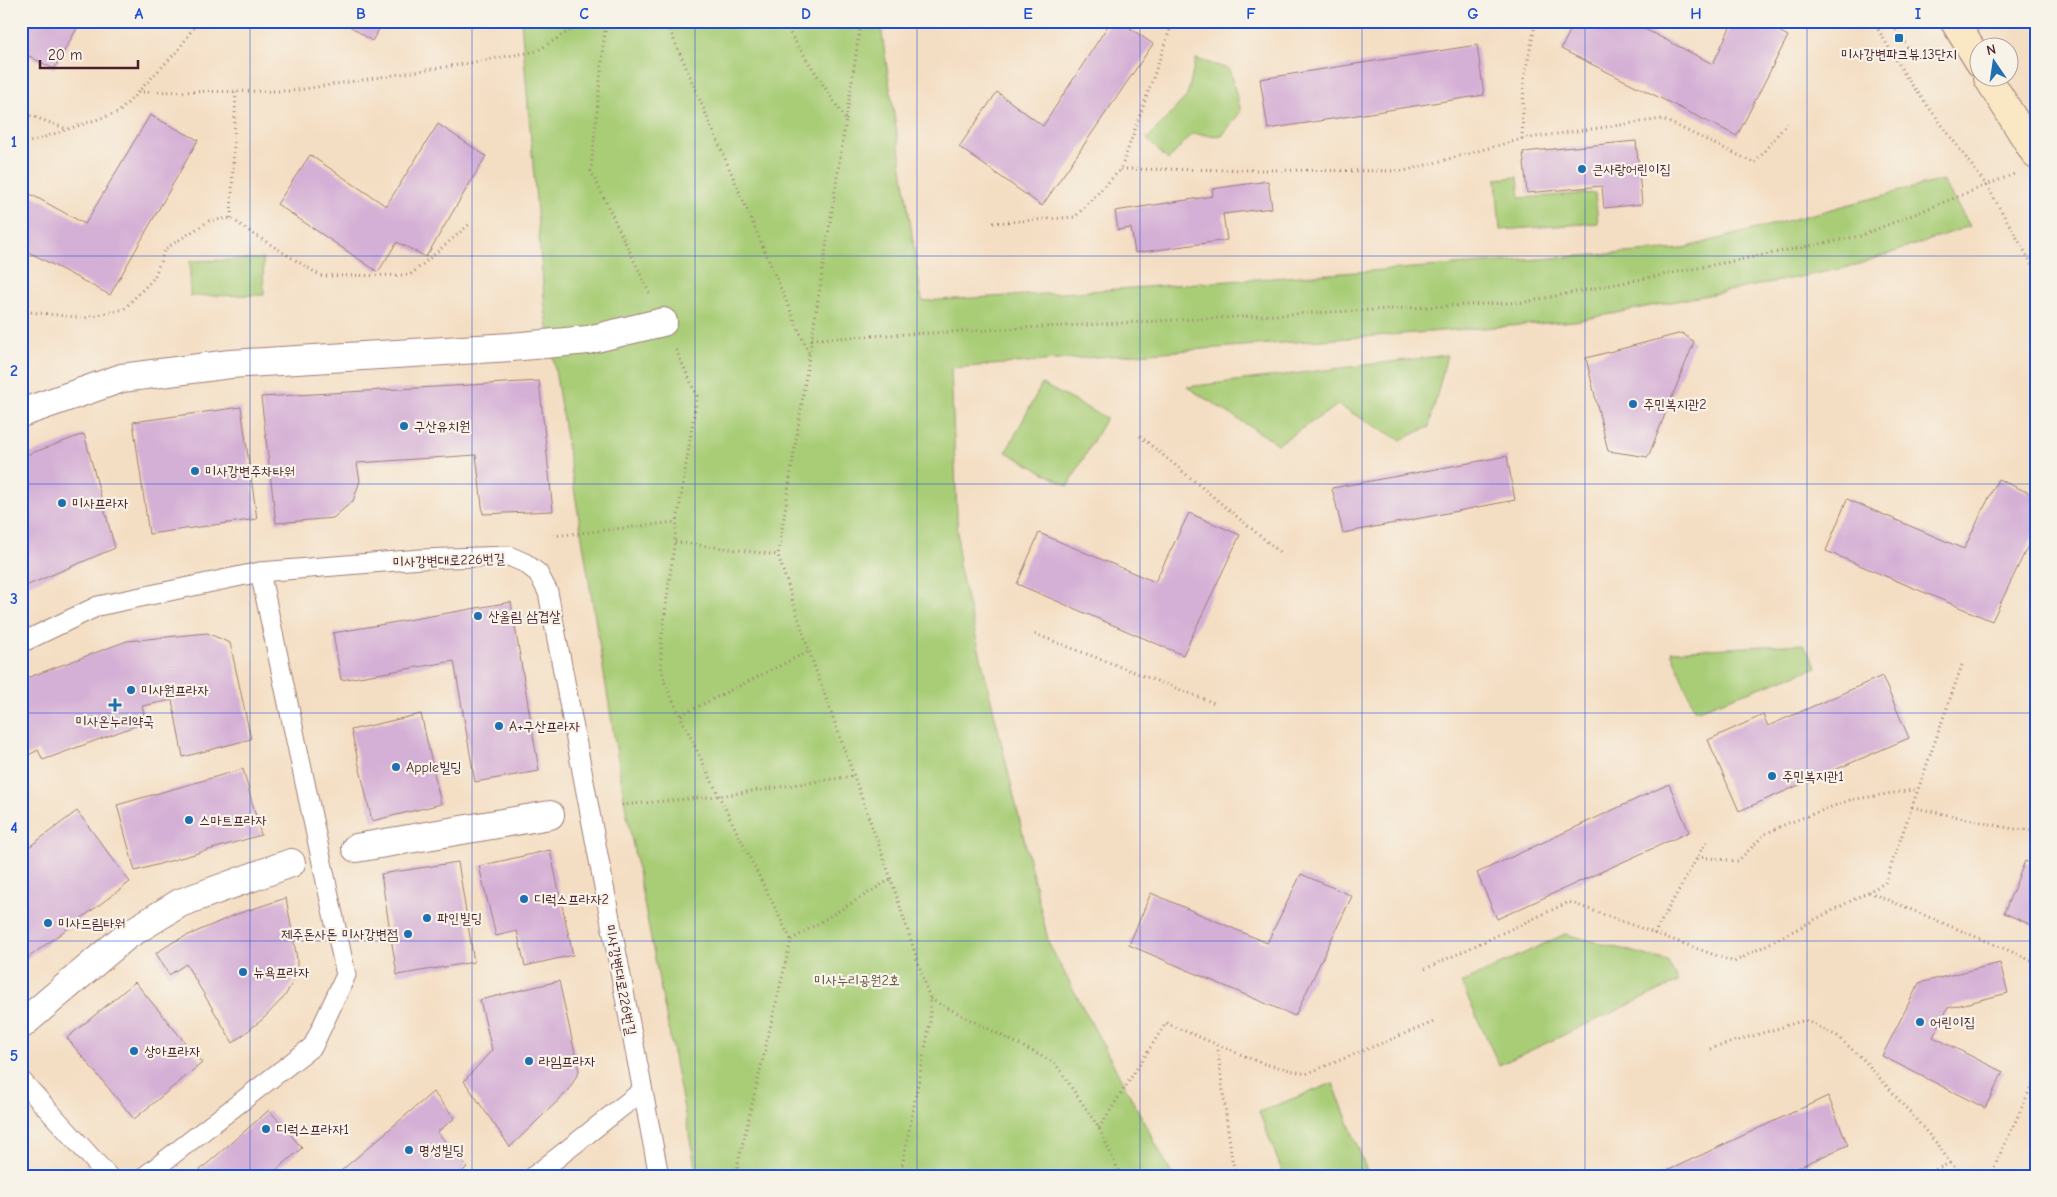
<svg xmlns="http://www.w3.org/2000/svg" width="2057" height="1197" font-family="'Comic Neue','Poor Story',sans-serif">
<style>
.green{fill:#a9cd77;stroke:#7a7651}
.building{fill:#d5b0d6}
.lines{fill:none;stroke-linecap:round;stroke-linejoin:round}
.service-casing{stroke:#9f7e77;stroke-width:21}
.pedestrian-casing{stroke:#9f7e77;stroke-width:30}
.secondary-casing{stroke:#9f7e77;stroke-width:30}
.path{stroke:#9f7e77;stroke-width:3;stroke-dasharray:1 4;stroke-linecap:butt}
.service{stroke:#fff;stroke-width:19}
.pedestrian{stroke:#fff;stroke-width:28}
.secondary{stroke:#fae7c3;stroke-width:28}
.grid{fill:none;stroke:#1d4ed8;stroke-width:1;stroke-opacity:0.55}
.poi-dot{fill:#1f6fb2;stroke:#f7f3e8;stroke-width:2}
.labels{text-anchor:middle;stroke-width:4.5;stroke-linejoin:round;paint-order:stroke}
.poi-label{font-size:14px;fill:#4a1f2b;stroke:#f7f3e8;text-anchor:start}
.street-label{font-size:14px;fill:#4a1f2b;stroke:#f7f3e8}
.park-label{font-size:14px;fill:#665342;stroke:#f7f3e8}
.neatline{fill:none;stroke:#1d4ed8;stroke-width:2}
.grid-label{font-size:16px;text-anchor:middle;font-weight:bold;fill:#1d4ed8}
</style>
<rect width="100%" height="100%" fill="#f7f3e8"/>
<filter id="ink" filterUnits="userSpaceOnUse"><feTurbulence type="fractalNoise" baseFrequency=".02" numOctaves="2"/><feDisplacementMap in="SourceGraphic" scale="10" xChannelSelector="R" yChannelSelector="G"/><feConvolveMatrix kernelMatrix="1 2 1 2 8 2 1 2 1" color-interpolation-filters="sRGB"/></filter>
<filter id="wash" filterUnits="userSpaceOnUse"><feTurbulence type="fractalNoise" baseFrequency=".0096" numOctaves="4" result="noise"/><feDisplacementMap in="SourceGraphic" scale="20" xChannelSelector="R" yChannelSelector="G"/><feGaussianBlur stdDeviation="1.12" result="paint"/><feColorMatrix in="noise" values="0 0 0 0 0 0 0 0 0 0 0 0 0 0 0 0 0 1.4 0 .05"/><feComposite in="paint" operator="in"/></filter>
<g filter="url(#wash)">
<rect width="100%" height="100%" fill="#f4dec3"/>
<!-- green -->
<g class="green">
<path d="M521,21H880L922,301L1061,293L1680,249L1942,180L1970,226L1850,267L1575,321L951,368L959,565L1049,944L1173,1176H697L626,810L545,308Z"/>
<path d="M1196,59L1229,69L1241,111L1222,136L1192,134L1168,160L1147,139L1187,96Z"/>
<path d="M1518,177L1520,198L1595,193L1598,223L1500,230L1496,179Z"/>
<path d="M263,259L264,295L190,296V261Z"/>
<path d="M1447,355L1429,427L1400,440L1338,405L1278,444L1187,387Z"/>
<path d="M1042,384L1106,418L1068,486L1006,452Z"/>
<path d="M1803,644L1817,667L1695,711L1671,651Z"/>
<path d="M1565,934L1668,961L1678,982L1499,1065L1461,983Z"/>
<path d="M1333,1083L1369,1176H1284L1259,1112Z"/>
</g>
<g id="blocks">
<!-- building -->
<g class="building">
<path d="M21,21H81L54,69L21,52Z"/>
<path d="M342,21H384L372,41Z"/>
<path d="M1111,21H1120L1153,44L1042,206L959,147L997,92L1043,126Z"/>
<path d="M1575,21H1629L1713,64L1733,21H1760L1788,36L1737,136L1561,49Z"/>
<path d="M1477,45L1484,95L1268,129L1260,79Z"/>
<path d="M150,115L198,140L110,295L21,248V189L85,224Z"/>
<path d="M438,124L486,156L426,257L397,242L378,272L277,204L310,155L386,206Z"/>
<path d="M1636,141L1642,204L1604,208L1602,186L1527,193L1523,152Z"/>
<path d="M1268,181L1272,208L1223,214L1227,240L1135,253L1131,228L1118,230L1115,211L1213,196L1212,189Z"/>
<path d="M1682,333L1694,342L1648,457L1608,451L1586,358Z"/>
<path d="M539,381L553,511L483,514L476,455L357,463L360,481L353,501L333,518L276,523L261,397Z"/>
<path d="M241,407L257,519L149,534L133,422Z"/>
<path d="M84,434L115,548L21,588V457Z"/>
<path d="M1507,456L1515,500L1343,533L1332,488Z"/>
<path d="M1998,479L2036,496V529L1992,621L1826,551L1847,499L1964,549Z"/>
<path d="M1189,513L1240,535L1183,655L1017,584L1039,533L1155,582Z"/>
<path d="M511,602L539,771L475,782L454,661L341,680L333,633Z"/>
<path d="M207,633L230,643L251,739L183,757L172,700L142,706L146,722L43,760L38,750L21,759V680L127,641Z"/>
<path d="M1882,676L1909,738L1739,811L1708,740L1763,715L1768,726Z"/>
<path d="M421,714L441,804L372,821L351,730Z"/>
<path d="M243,769L261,835L135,871L117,805Z"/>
<path d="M1669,784L1689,832L1497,919L1477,873Z"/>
<path d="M77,811L130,882L21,963V853Z"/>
<path d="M550,850L573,955L525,966L517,931L496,936L479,866Z"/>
<path d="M2025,861L2036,866V927L2004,913Z"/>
<path d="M458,862L474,962L397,975L381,874Z"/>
<path d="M1301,874L1352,896L1295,1016L1129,945L1151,893L1267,943Z"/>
<path d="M286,898L297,959V969L292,983L285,996L264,1018L233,1043L186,964L169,975L156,953L175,941L237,914Z"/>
<path d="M2000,963L2008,993L1948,1008L1933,1037L2003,1072L1985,1108L1882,1056L1919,983Z"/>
<path d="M559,981L579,1071L569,1090L510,1147L464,1081L492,1050L480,1000Z"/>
<path d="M135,982L202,1063L134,1119L67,1038Z"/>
<path d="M433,1092L455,1118L437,1132L467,1167L458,1176H335Z"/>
<path d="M1828,1096L1848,1145L1779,1176H1656Z"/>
<path d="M269,1110L302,1148L274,1172L277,1176H193Z"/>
</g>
</g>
</g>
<g filter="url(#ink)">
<use href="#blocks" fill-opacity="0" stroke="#9f7e77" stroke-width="1"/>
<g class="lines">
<!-- service casing -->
<g class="service-casing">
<g id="service">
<path d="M21,643L98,606L260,572L421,559L509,556L525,563L538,573L548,592L659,1176"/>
<path d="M21,1080L108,1176"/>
<path d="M145,1176L313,1046L346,975L260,572"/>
<path d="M534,1176L642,1091"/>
</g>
</g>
<!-- pedestrian casing -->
<g class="pedestrian-casing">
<g id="pedestrian">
<path d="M21,413L122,378L230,364L511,347L588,340L663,322"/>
<path d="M356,848L550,815"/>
<path d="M21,1025L126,936L180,903L291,863"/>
</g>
</g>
<!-- secondary casing -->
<g class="secondary-casing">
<g id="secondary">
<path d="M1954,21L1980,63"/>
<path d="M1988,78L2036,155"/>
</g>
</g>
<!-- path -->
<g class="path">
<path d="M606,21L591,171L650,294"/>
<path d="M666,21L809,354"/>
<path d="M782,21L846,120L778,555L809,651L891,879L930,999V1023L900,1176"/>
<path d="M1873,21L1907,78L1987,186L2036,271"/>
<path d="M1891,21L1909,50V53"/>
<path d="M138,92L291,91L458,65L537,51L585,21"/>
<path d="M21,112L67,129"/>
<path d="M846,120L861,21"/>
<path d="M1522,139L1524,79L1536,21"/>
<path d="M21,145L119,112L179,49L198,21"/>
<path d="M1121,169L1404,171L1522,139L1662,119L1755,163L1787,123"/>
<path d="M231,218L236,91"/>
<path d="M993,223L1075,217L1121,169L1173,21"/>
<path d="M21,311L84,318L124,309L154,278L165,249L209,221L231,218L252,233L321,276L410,275L471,223"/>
<path d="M812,339L1525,302L1860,236L2014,174"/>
<path d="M676,350L697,396L677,522L661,644V665L665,684L719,796L791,940L735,1176"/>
<path d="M1140,436L1282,554"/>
<path d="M553,536L677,522"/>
<path d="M675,542L778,555"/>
<path d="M1035,634L1217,704"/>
<path d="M681,715L809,651"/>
<path d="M622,805L719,796L854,776"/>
<path d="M1912,807L2013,829L2036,830"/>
<path d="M1697,857L1738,861L1765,834L1786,824L1850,800L1918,789"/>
<path d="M1869,892L2036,962"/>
<path d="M1654,934L1707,840"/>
<path d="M791,940L891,879"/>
<path d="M1425,969L1569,902L1734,962L1885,883L1962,665"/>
<path d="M930,999L1055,1063L1099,1128L1121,1176"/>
<path d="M1217,1045L1232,1160L1237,1176"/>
<path d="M1710,1049L1805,1020L1837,1036L1864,1060L1939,1146L1950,1163L1966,1176"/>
<path d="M1099,1128L1166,1023L1261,1063L1306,1074L1436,1021"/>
<path d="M1922,1176L1950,1163"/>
<path d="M1990,1176L2036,1077"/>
</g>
<!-- service -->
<use href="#service" class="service"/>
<!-- pedestrian -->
<use href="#pedestrian" class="pedestrian"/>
<!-- secondary -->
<use href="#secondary" class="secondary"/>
</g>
</g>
<!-- grid -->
<path class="grid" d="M250,21V1176M472,21V1176M695,21V1176M917,21V1176M1140,21V1176M1362,21V1176M1585,21V1176M1807,21V1176M21,256H2036M21,484H2036M21,713H2036M21,941H2036"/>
<!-- markers -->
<g class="poi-dot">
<rect x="1894" y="33" width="10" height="10" rx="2.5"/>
<circle cx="1582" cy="169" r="5"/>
<circle cx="1633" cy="404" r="5"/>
<circle cx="404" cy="426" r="5"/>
<circle cx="195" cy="471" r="5"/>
<circle cx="62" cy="503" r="5"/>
<circle cx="478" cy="616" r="5"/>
<circle cx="131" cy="690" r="5"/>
<path d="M112.5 697.5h5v5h5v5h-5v5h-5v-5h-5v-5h5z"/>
<circle cx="499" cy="726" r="5"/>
<circle cx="396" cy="767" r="5"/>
<circle cx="1772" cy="776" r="5"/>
<circle cx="189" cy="820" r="5"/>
<circle cx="524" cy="899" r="5"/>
<circle cx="427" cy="918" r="5"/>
<circle cx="48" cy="923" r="5"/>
<circle cx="408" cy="934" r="5"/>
<circle cx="243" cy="972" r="5"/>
<circle cx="1920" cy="1022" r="5"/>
<circle cx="134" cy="1051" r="5"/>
<circle cx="529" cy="1061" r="5"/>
<circle cx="266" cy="1129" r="5"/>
<circle cx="409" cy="1150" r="5"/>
</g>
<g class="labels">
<!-- poi labels -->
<g class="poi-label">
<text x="1899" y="59" text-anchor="middle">미사강변파크뷰.13단지</text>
<text x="1592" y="174">큰사랑어린이집</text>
<text x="1643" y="409">주민복지관2</text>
<text x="414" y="431">구산유치원</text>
<text x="205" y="476">미사강변주차타워</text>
<text x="72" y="508">미사프라자</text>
<text x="488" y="621">산울림 삼겹살</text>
<text x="141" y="695">미사원프라자</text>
<text x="115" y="726" text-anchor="middle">미사온누리약국</text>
<text x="509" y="731">A+구산프라자</text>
<text x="406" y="772">Apple빌딩</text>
<text x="1782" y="781">주민복지관1</text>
<text x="199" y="825">스마트프라자</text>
<text x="534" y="904">디럭스프라자2</text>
<text x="437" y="923">파인빌딩</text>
<text x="58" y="928">미사드림타워</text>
<text x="398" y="939" text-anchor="end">제주돈사돈 미사강변점</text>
<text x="253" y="977">뉴욕프라자</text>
<text x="1930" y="1027">어린이집</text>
<text x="144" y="1056">상아프라자</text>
<text x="539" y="1066">라임프라자</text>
<text x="276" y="1134">디럭스프라자1</text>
<text x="419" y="1155">명성빌딩</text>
</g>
<!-- street labels -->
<g class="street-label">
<text transform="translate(449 560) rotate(-2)" y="5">미사강변대로226번길</text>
<text transform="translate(621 980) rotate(79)" y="5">미사강변대로226번길</text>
</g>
<!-- park labels -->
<g class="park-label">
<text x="857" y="985">미사누리공원2호</text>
</g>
</g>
<!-- margin -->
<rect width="2057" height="1197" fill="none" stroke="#f7f3e8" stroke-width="55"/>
<!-- north arrow -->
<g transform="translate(1994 62) rotate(347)"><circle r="24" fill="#f7f3e8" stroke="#b29e9c"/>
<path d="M0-4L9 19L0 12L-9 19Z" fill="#1f6fb2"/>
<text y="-8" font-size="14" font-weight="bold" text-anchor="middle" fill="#4a1f2b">N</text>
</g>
<!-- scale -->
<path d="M40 60v8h98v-8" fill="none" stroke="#4a1f2b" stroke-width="2.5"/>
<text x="48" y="60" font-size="15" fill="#4a1f2b" stroke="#f7f3e8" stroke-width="4" paint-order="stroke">20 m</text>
<rect x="28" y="28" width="2002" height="1142" class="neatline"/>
<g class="grid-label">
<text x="139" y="19">A</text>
<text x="361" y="19">B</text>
<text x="584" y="19">C</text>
<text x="806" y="19">D</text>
<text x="1028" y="19">E</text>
<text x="1251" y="19">F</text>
<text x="1473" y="19">G</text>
<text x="1696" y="19">H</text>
<text x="1918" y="19">I</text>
<text x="14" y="147">1</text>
<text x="14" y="376">2</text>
<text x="14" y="604">3</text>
<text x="14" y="833">4</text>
<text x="14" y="1061">5</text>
</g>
</svg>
